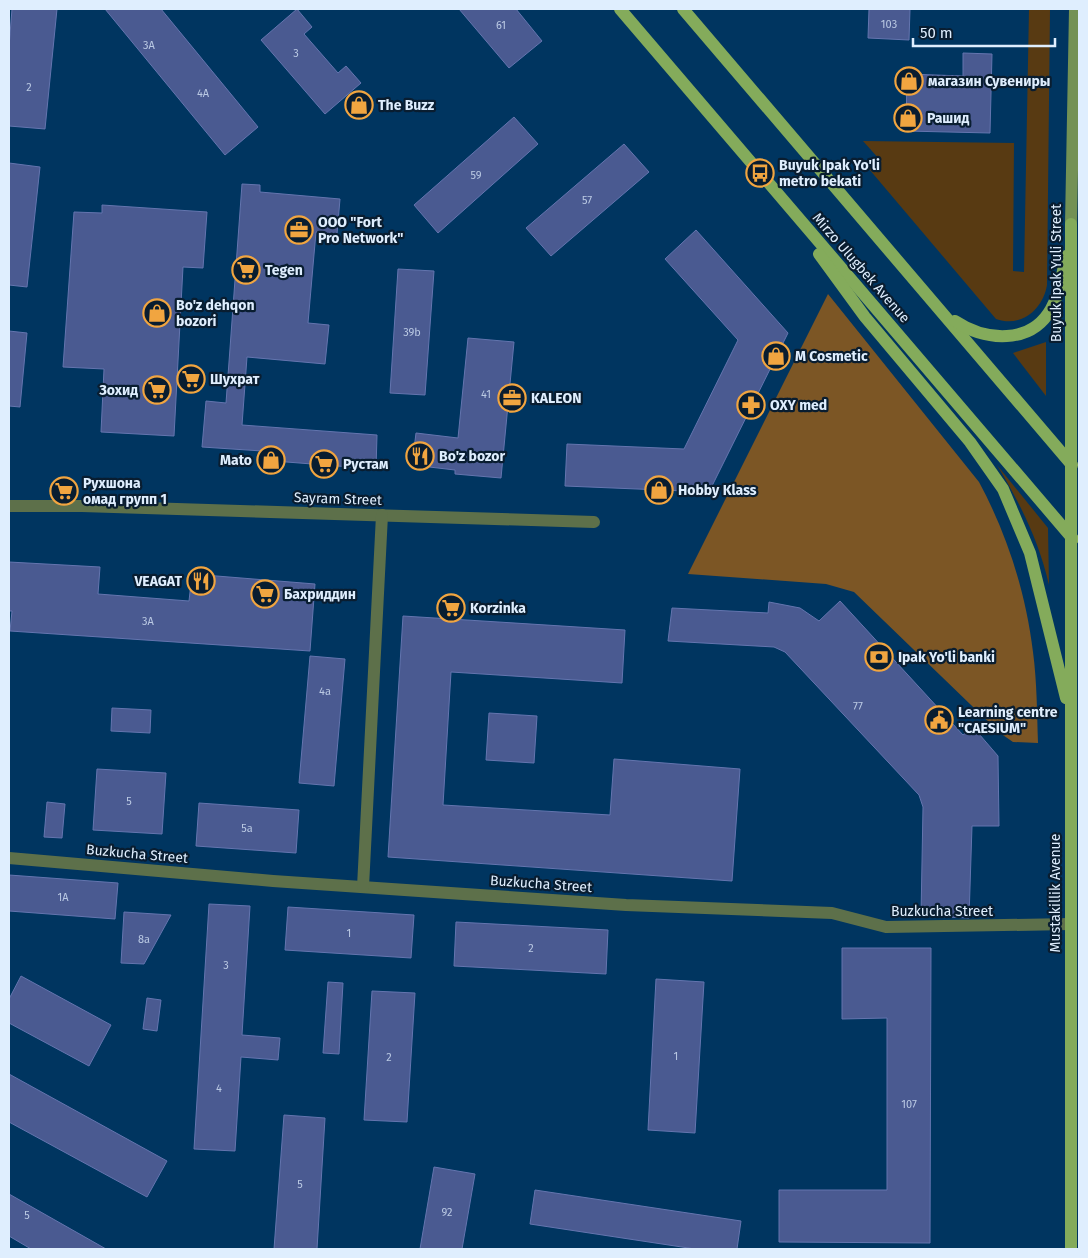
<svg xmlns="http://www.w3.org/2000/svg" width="1088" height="1258" font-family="'Fira Sans',sans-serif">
<rect width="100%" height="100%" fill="#003560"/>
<g fill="#583a12">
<path d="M1029,9H1050L1047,285C1043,309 1022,328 996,319L869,169L880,160L863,141L1014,143L1013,271L1024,272Z"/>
<path d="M1046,342V396L1013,353Z"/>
<path d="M997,465L1048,528L1049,585C1039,541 1020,503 997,465Z"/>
</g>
<path fill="#7c5625" d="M828,294L979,482C1007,534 1026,593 1033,652C1037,682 1037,713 1038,743L1013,742L1000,733L854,592L826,584L688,574Z"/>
<g fill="#4a5a91" stroke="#6475af">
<path d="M12,9H57L45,129L9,126V47Z"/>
<path d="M105,9H161L258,127L225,155Z"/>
<path d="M297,9L312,27L304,34L338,73L346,66L361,83L325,114L261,40Z"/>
<path d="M459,9H516L542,41L509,68Z"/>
<path d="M869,9H910L909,40L868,38Z"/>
<path d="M963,53L992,54L990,133L906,131L907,74L963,76Z"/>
<path d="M514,117L538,144L438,233L414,205Z"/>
<path d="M624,144L649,172L551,256L526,228Z"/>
<path d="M9,163L40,167L27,287L9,285Z"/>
<path d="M242,184L260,185V192L340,199L337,234L316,232L308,323L329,325L325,364L247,357L242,425L377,435L376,469L261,460L262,451L202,447L206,401L226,403Z"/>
<path d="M102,205L207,212L203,268L183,267L174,436L101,432L104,369L63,367L74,212L102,213Z"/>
<path d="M696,230L788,333L709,492L565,486L567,444L684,449L738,340L665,259Z"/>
<path d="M398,269L434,271L425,395L390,393Z"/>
<path d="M9,331L27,333L20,407L9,406Z"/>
<path d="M468,338L514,342L501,478L455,474V470L412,465L416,433L458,438Z"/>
<path d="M9,562L100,567L98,594L189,601L192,574L315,584L310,651L10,631L12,611H9Z"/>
<path d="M840,601L963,735L973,727L998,756L999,826H972L969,918L921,916L923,807L919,795L785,652L774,647L668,641L672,608L768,613L769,602L800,608L819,621Z"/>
<path d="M403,616L625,630L622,683L451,672L443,805L610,815L614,759L740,769L732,881L388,857Z"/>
<path d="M310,656L345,659L334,786L299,783Z"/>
<path d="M112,708L151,710L150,733L111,731Z"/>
<path d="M489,713L537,716L534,763L486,760Z"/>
<path d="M97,769L166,773L162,834L93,830Z"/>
<path d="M47,802L65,804L62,838L44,837Z"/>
<path d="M199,803L299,810L296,853L196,846Z"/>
<path d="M9,875L118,883L115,919L9,911Z"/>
<path d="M209,904L250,906L242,1035L280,1038L278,1060L241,1057L235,1151L194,1149Z"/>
<path d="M288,907L414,915L411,958L285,950Z"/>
<path d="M124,912L171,915L144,964L121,963Z"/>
<path d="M456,922L608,930L606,974L454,966Z"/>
<path d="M842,948H931L930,1243L779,1242V1190H887V1018L842,1019Z"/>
<path d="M21,976L111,1025L89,1066L9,1023V999Z"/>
<path d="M656,979L704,982L695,1133L648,1130Z"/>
<path d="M328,982L343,983L339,1054L323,1053Z"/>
<path d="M372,991L415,993L407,1122L364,1120Z"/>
<path d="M147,998L161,1000L157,1031L143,1029Z"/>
<path d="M9,1074L167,1161L147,1197L9,1122Z"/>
<path d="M284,1115L325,1118L317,1249H274Z"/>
<path d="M434,1167L475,1174L462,1249H420Z"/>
<path d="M535,1190L741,1221L737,1249H695L530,1224Z"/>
<path d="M9,1194L106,1249H31L9,1236Z"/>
</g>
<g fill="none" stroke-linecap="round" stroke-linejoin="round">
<g stroke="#5d704a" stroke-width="12">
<path d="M9,506H82L594,522"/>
<path d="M9,858L273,881L626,905L832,913L886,927L1070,924"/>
<path d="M363,887L382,515"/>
</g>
<path stroke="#739154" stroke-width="12" d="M1071,224L1075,9"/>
<g stroke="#84ab5b" stroke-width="12">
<path d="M620,9L1073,539"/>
<path d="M683,9L1072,465"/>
<path d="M819,254L865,317L970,442L1003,489L1030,553L1066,698"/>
<path d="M955,321C985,341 1031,345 1051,309C1060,293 1062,274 1066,256"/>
<path d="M1071,1249V224"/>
</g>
</g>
<defs>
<g id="shop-ring" transform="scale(1.4375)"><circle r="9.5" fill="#091d30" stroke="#f1a540" stroke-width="1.5"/><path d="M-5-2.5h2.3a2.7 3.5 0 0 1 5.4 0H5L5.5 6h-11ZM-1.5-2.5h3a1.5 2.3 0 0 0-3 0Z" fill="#f1a540"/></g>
<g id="bus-ring" transform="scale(1.4375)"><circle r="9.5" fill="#091d30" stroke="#f1a540" stroke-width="1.5"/><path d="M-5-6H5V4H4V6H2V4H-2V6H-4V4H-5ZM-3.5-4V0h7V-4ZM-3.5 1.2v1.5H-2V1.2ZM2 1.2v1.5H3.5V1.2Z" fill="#f1a540"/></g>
<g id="office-ring" transform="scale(1.4375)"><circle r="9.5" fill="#091d30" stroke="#f1a540" stroke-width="1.5"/><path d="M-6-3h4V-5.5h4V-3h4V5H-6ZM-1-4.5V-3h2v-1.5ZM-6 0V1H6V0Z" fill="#f1a540"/></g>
<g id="supermarket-ring" transform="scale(1.4375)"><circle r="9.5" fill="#091d30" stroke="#f1a540" stroke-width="1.5"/><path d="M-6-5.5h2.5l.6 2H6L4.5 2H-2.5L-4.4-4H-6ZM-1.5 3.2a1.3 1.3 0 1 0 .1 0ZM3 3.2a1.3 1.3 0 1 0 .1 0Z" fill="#f1a540"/></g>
<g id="pharmacy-ring" transform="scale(1.4375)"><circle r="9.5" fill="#091d30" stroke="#f1a540" stroke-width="1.5"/><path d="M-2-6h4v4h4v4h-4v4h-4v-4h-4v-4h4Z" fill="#f1a540"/></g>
<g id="restaurant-ring" transform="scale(1.4375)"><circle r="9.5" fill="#091d30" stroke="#f1a540" stroke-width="1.5"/><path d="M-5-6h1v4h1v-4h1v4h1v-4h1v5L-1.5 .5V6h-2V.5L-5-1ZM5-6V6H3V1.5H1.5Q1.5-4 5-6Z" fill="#f1a540"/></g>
<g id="bank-ring" transform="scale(1.4375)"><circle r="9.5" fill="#091d30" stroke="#f1a540" stroke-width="1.5"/><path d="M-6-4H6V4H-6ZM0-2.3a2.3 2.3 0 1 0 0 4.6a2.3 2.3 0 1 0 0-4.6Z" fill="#f1a540"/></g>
<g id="civic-ring" transform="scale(1.4375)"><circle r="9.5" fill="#091d30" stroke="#f1a540" stroke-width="1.5"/><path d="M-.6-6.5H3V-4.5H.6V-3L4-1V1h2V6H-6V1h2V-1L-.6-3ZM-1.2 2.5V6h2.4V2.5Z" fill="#f1a540"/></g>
</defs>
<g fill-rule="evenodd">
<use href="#shop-ring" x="909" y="81"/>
<use href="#shop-ring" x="359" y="105"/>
<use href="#shop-ring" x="908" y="118"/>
<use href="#bus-ring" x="760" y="173"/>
<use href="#office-ring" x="299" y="230"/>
<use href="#supermarket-ring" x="246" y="270"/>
<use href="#shop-ring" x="157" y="313"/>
<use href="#shop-ring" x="776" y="356"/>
<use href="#supermarket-ring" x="191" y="379"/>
<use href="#supermarket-ring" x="157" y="390"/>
<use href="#office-ring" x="512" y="398"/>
<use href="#pharmacy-ring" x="751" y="405"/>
<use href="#restaurant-ring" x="420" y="456"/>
<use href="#shop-ring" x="271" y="460"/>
<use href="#supermarket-ring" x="324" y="464"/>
<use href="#shop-ring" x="659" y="490"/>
<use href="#supermarket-ring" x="64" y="491"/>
<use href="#restaurant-ring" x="201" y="581"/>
<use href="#supermarket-ring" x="265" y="594"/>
<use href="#supermarket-ring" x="451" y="608"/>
<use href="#bank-ring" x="879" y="657"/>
<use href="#civic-ring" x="939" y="720"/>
</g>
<g text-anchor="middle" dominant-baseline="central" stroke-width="4.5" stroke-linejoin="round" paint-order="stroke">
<g font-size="11" fill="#bac9e3">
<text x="889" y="24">103</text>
<text x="501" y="25">61</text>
<text x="149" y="45">3А</text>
<text x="296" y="53">3</text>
<text x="29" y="87">2</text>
<text x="203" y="93">4А</text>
<text x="476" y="175">59</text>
<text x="587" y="200">57</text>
<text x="412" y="332">39b</text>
<text x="486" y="394">41</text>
<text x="148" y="621">3A</text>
<text x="325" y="691">4а</text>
<text x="858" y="706">77</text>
<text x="129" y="801">5</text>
<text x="247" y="828">5а</text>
<text x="63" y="897">1А</text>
<text x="349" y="933">1</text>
<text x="144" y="939">8а</text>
<text x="531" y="948">2</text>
<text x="226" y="965">3</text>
<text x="676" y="1056">1</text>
<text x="389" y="1057">2</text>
<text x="219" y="1088">4</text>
<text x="909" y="1104">107</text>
<text x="300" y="1184">5</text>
<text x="447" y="1212">92</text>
<text x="27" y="1215">5</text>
</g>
<g font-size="14" font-weight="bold" fill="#dfeefe" stroke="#091d30" text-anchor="start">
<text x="928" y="81">магазин Сувениры</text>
<text x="378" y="105">The Buzz</text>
<text x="927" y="118">Рашид</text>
<text x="779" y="165">Buyuk Ipak Yo'li<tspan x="779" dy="16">metro bekati</tspan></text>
<text x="318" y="222">ООО "Fort<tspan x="318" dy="16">Pro Network"</tspan></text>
<text x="265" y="270">Tegen</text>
<text x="176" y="305">Bo'z dehqon<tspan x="176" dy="16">bozori</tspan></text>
<text x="795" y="356">M Cosmetic</text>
<text x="210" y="379">Шухрат</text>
<text x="138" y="390" text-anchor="end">Зохид</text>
<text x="531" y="398">KALEON</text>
<text x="770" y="405">OXY med</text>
<text x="439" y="456">Bo'z bozor</text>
<text x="252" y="460" text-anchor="end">Mato</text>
<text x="343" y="464">Рустам</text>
<text x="83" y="483">Рухшона<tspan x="83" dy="16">омад групп 1</tspan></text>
<text x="678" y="490">Hobby Klass</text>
<text x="182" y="581" text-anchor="end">VEAGAT</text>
<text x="284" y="594">Бахриддин</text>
<text x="470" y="608">Korzinka</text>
<text x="898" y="657">Ipak Yo'li banki</text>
<text x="958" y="712">Learning centre<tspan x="958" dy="16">"CAESIUM"</tspan></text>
</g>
<g font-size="14" fill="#dfeefe" stroke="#091d30">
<text transform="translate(861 268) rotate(49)">Mirzo Ulugbek Avenue</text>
<text transform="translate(1056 273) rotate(-90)">Buyuk Ipak Yuli Street</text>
<text transform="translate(338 499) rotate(2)">Sayram Street</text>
<text transform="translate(137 854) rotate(5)">Buzkucha Street</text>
<text transform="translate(541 884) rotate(4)">Buzkucha Street</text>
<text transform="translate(1055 893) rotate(-90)">Mustakillik Avenue</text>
<text x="942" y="911">Buzkucha Street</text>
</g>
</g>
<rect width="1088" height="1258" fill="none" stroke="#dfeefe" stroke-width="20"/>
<path d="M913 38v8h142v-8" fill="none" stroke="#dfeefe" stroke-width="2.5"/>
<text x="920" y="38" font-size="15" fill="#dfeefe" stroke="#091d30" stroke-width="4" paint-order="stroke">50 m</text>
</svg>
